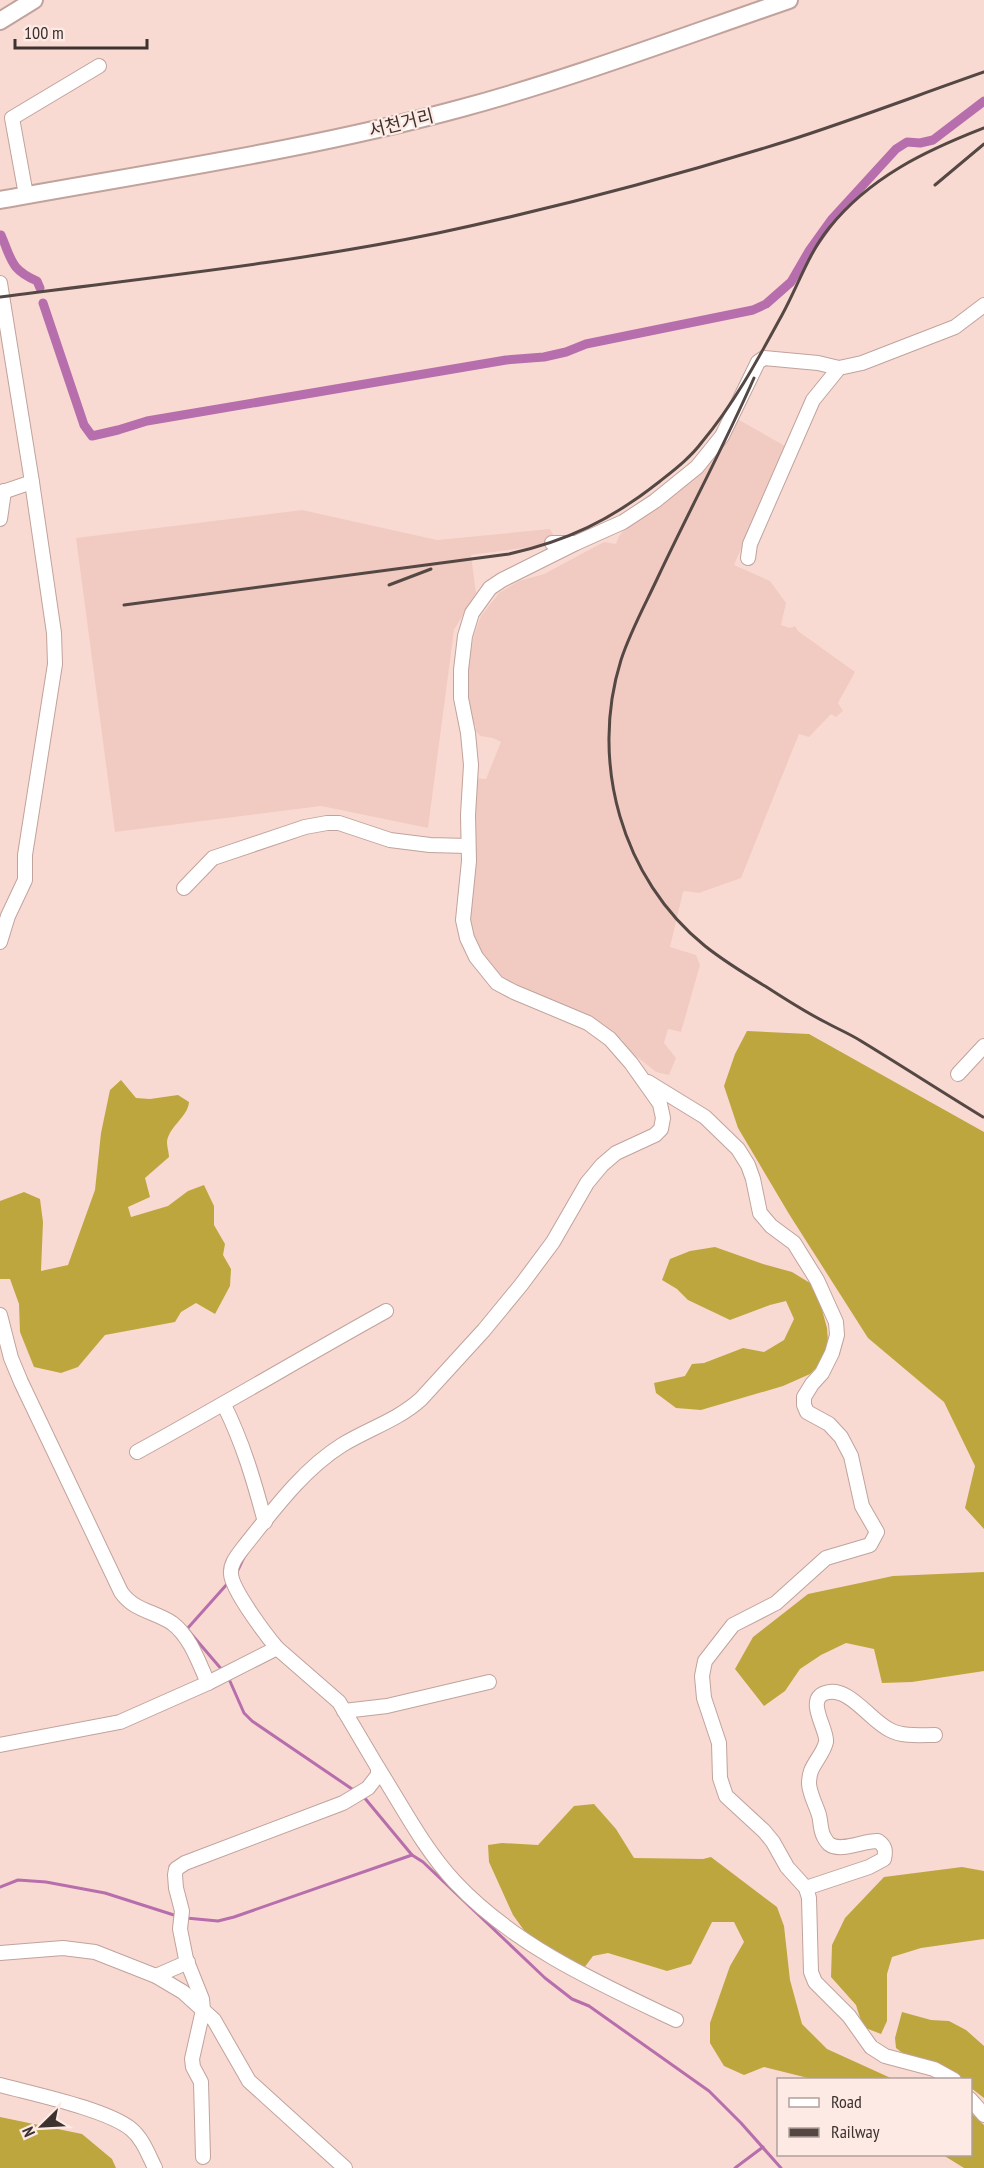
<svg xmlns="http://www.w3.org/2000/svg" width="984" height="2168" font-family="'PT Sans Narrow','Noto Sans KR',sans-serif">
<rect width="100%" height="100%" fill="#f9dad2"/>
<g fill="#f1cbc1">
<path d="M734,417L785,446L734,565L770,581L786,603L781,625L790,628L795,626L798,631L855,672L838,703L843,711L836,717L831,714L809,737L799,734L741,878L699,893L685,891L683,892L670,947L696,955L700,965L681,1032L668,1029L664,1043L676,1058L669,1075L656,1072L626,1048L622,1039H614L521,991L491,971L469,930L474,778L486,779L501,742L493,738L480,736L475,730L476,726L469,723L467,666L474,635L481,616L499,593L519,581L544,574L604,542L616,544L619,536L627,526L693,476Z"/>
<path d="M302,510L437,540L550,529L554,536L538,546L471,555L476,593L454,630L428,828L321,806L115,832L76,538Z"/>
</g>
<g fill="#bea63f">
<path d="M747,1031L809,1034L984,1132V1529L965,1508L975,1466L944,1402L868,1338L789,1214L738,1128L724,1086L735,1054Z"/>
<path d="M121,1080L136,1098L150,1099L178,1095L189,1102C188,1117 169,1126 167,1142C167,1147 169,1153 169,1157L145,1178L150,1197L128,1207L131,1217L168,1206L188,1191L204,1185L214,1206V1225L225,1244L223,1255L231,1269L230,1286L215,1314L196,1303L181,1312L175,1322L105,1335L78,1367L61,1373L34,1367L20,1332L19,1304L10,1279H0V1201L24,1192L40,1199L43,1222L41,1271L68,1265L95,1190L101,1133L110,1090Z"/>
<path d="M715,1247L763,1264L792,1272L810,1283L821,1306L827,1328L828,1342L824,1360L810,1374L783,1386L701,1410L676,1408L656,1393L654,1383L685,1376L692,1364L704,1363L743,1348L764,1352L784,1340L794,1319L786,1301L770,1305L730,1320L688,1300L677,1289L662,1280L670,1259L690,1251Z"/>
<path d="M984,1572V1671L912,1682L882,1683L874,1649L846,1643L821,1655L800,1669L785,1691L764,1706L735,1669L753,1637L808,1594L893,1576Z"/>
<path d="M594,1804L616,1829L634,1858L703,1859L711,1857L777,1907L784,1926L790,1980L802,2024L827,2049L893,2079H812L764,2067L744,2075L724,2066L710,2043V2023L730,1966L744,1942L734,1922H712L691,1964L667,1971L608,1953L593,1956L584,1968L562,1959L526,1933L513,1915L489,1862L488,1845L502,1843L538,1845L574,1806Z"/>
<path d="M962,1867L984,1871V1939L921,1948L892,1957L887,1974V2021L881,2034L863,2027L856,2005L831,1977L832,1945L845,1918L884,1877Z"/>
<path d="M902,2012L931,2020L949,2021L966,2030L984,2046V2098L971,2088L970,2080C945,2079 916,2064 896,2048L895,2038Z"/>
<path d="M971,2113L984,2125V2168H964L943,2155L970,2154Z"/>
<path d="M0,2117L82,2134L112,2159L116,2168H0Z"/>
</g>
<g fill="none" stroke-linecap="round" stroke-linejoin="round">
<g stroke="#b76ead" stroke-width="3">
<path d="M236,1574L245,1555"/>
<path d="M223,1671L187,1629L228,1583"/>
<path d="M229,1679L244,1713L252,1721L355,1791"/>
<path d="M363,1796L412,1855"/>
<path d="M0,1887L18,1880L46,1882L105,1893L177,1916"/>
<path d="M186,1918L218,1921L234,1917L412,1855L423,1862L545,1978L572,1999L589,2006L709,2091L741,2123L781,2168"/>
<path d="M735,2168L763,2147"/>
</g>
<g stroke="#b76ead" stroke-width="9">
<path d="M1,235C12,260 10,269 37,281L40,288"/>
<path d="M43,303L84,425L92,436L118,430L147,421L506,360L544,357L566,352L586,344L753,310L766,304L791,282L809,251L832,219L896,149L907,142L920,143L933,140L984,101"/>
</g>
<g stroke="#c0a39c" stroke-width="16">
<g id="minor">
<path d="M26,195L12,118L99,66"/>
<path d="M0,283L32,482L54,633L55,664L25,855V880L8,916L0,942"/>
<path d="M0,493L32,482"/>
<path d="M0,519L4,491"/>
<path d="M552,543H576L623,522L655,501L697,467L722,436L758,362L764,358L818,363L839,368L862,363L955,327L984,305"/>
<path d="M748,558L750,544L813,400L839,368"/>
<path d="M184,888L213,858L305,827L327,823H339L390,840L430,845L468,846"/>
<path d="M958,1074L984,1046"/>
<path d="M648,1082L705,1117L738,1149L748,1165L753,1179L760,1213L771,1226L794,1243L817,1280L836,1322L837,1335L832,1353L822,1373L812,1384L804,1397V1405L807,1412L829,1424L841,1437L851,1456L862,1506L877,1532L870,1545L826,1558L776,1603L733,1625L705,1661L702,1676L704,1698L719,1743L720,1778L726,1796L764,1831L773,1842L787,1867L806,1888L809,1898L811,1972L815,1982L849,2016L871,2047L885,2056L934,2069L954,2080"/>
<path d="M0,1315L11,1358L21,1382L121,1592C134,1611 154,1611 172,1623C190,1636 199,1663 208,1683"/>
<path d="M224,1405C243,1443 254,1481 265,1522"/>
<path d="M137,1452C221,1406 303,1357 386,1311"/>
<path d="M344,1711L387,1706L489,1682"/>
<path d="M0,1745L120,1722L208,1683L277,1648C266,1635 232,1590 231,1574C230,1564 237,1556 243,1548C272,1512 302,1470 342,1445C368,1429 398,1420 421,1399L484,1330L521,1285L553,1242L587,1183L602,1165L616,1153L655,1135L661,1129L663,1118L660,1104L631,1063L610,1039L588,1023L514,992L497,983L476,957L467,938L463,920L469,861L468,815L471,765L468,733L461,698V670L465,636L472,613L490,588L502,580L576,543"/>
<path d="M378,1768C402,1806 424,1849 455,1882C515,1946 598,1983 676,2020"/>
<path d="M806,1888L869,1867L884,1859C886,1850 885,1846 878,1841C864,1840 841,1853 829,1844C828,1843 825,1839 824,1837C820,1830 821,1822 819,1815C816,1805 810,1795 809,1784C809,1780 810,1774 811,1771C815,1761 824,1752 826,1742C828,1730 805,1700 825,1693C849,1685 870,1721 890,1730C903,1737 921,1735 935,1735"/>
<path d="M0,1953L63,1948L95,1952L156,1976L183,1992L214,2020L249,2081L345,2168"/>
<path d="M156,1976L188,1962"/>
<path d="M0,2085C33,2094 106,2109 131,2129C143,2139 148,2154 155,2168"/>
<path d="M970,2099L984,2115"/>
<path d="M203,2157L201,2082L193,2067L192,2059L203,2010L202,1999L186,1959L180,1929L182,1911L176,1888L175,1875L176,1869L185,1863L343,1803L368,1788L378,1775V1768L339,1702L277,1648"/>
</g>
</g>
<g stroke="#c0a39c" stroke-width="20">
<g id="major">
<path d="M0,21L34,0"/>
<path d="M0,200C154,172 311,149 462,108C573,78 681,37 789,0"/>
</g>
</g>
<use href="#minor" stroke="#fff" stroke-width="14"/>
<use href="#major" stroke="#fff" stroke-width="16"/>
<g stroke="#554743" stroke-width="3">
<path d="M935,185L984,144"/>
<path d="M0,297C146,278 293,263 438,233C555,208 672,177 787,141C853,120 918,95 984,72"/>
<path d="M754,378C724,446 689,511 658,577C645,605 630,632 621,660C589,762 622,879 705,946C724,961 745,974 765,986C785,999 805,1012 827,1023C838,1029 850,1034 861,1041C902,1066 942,1092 983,1117"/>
<path d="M389,585L431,569"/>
<path d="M124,605L509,554C567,541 611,520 659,482C674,470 690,458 702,442C734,404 758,359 782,315C798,286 808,254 829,228C870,177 925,151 984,128"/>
</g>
</g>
<g text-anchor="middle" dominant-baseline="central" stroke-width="4.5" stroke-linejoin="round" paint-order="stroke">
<g font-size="18" fill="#3d322f" stroke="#fdeae5">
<text transform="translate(401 123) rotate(-14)">서천거리</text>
</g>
</g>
<rect x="777" y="2078" width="195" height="78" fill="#fdeae5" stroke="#b0a09c" stroke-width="1.5"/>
<rect x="789" y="2098" width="30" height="9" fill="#ffffff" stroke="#b0a09c" stroke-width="1.5"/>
<text x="831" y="2108" font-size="18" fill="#3d322f">Road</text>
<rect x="789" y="2128" width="30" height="9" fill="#554743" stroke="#b0a09c" stroke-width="1.5"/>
<text x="831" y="2138" font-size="18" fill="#3d322f">Railway</text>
<g transform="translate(42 2126) rotate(246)" stroke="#fdeae5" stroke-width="4.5" paint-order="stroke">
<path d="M0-4.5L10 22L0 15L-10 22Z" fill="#3d322f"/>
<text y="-9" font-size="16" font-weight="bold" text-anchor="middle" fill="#3d322f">N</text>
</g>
<path d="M15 39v9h132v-9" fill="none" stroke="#3d322f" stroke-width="3"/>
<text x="24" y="39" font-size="18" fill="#3d322f" stroke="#fdeae5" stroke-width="4.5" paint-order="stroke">100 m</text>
</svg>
